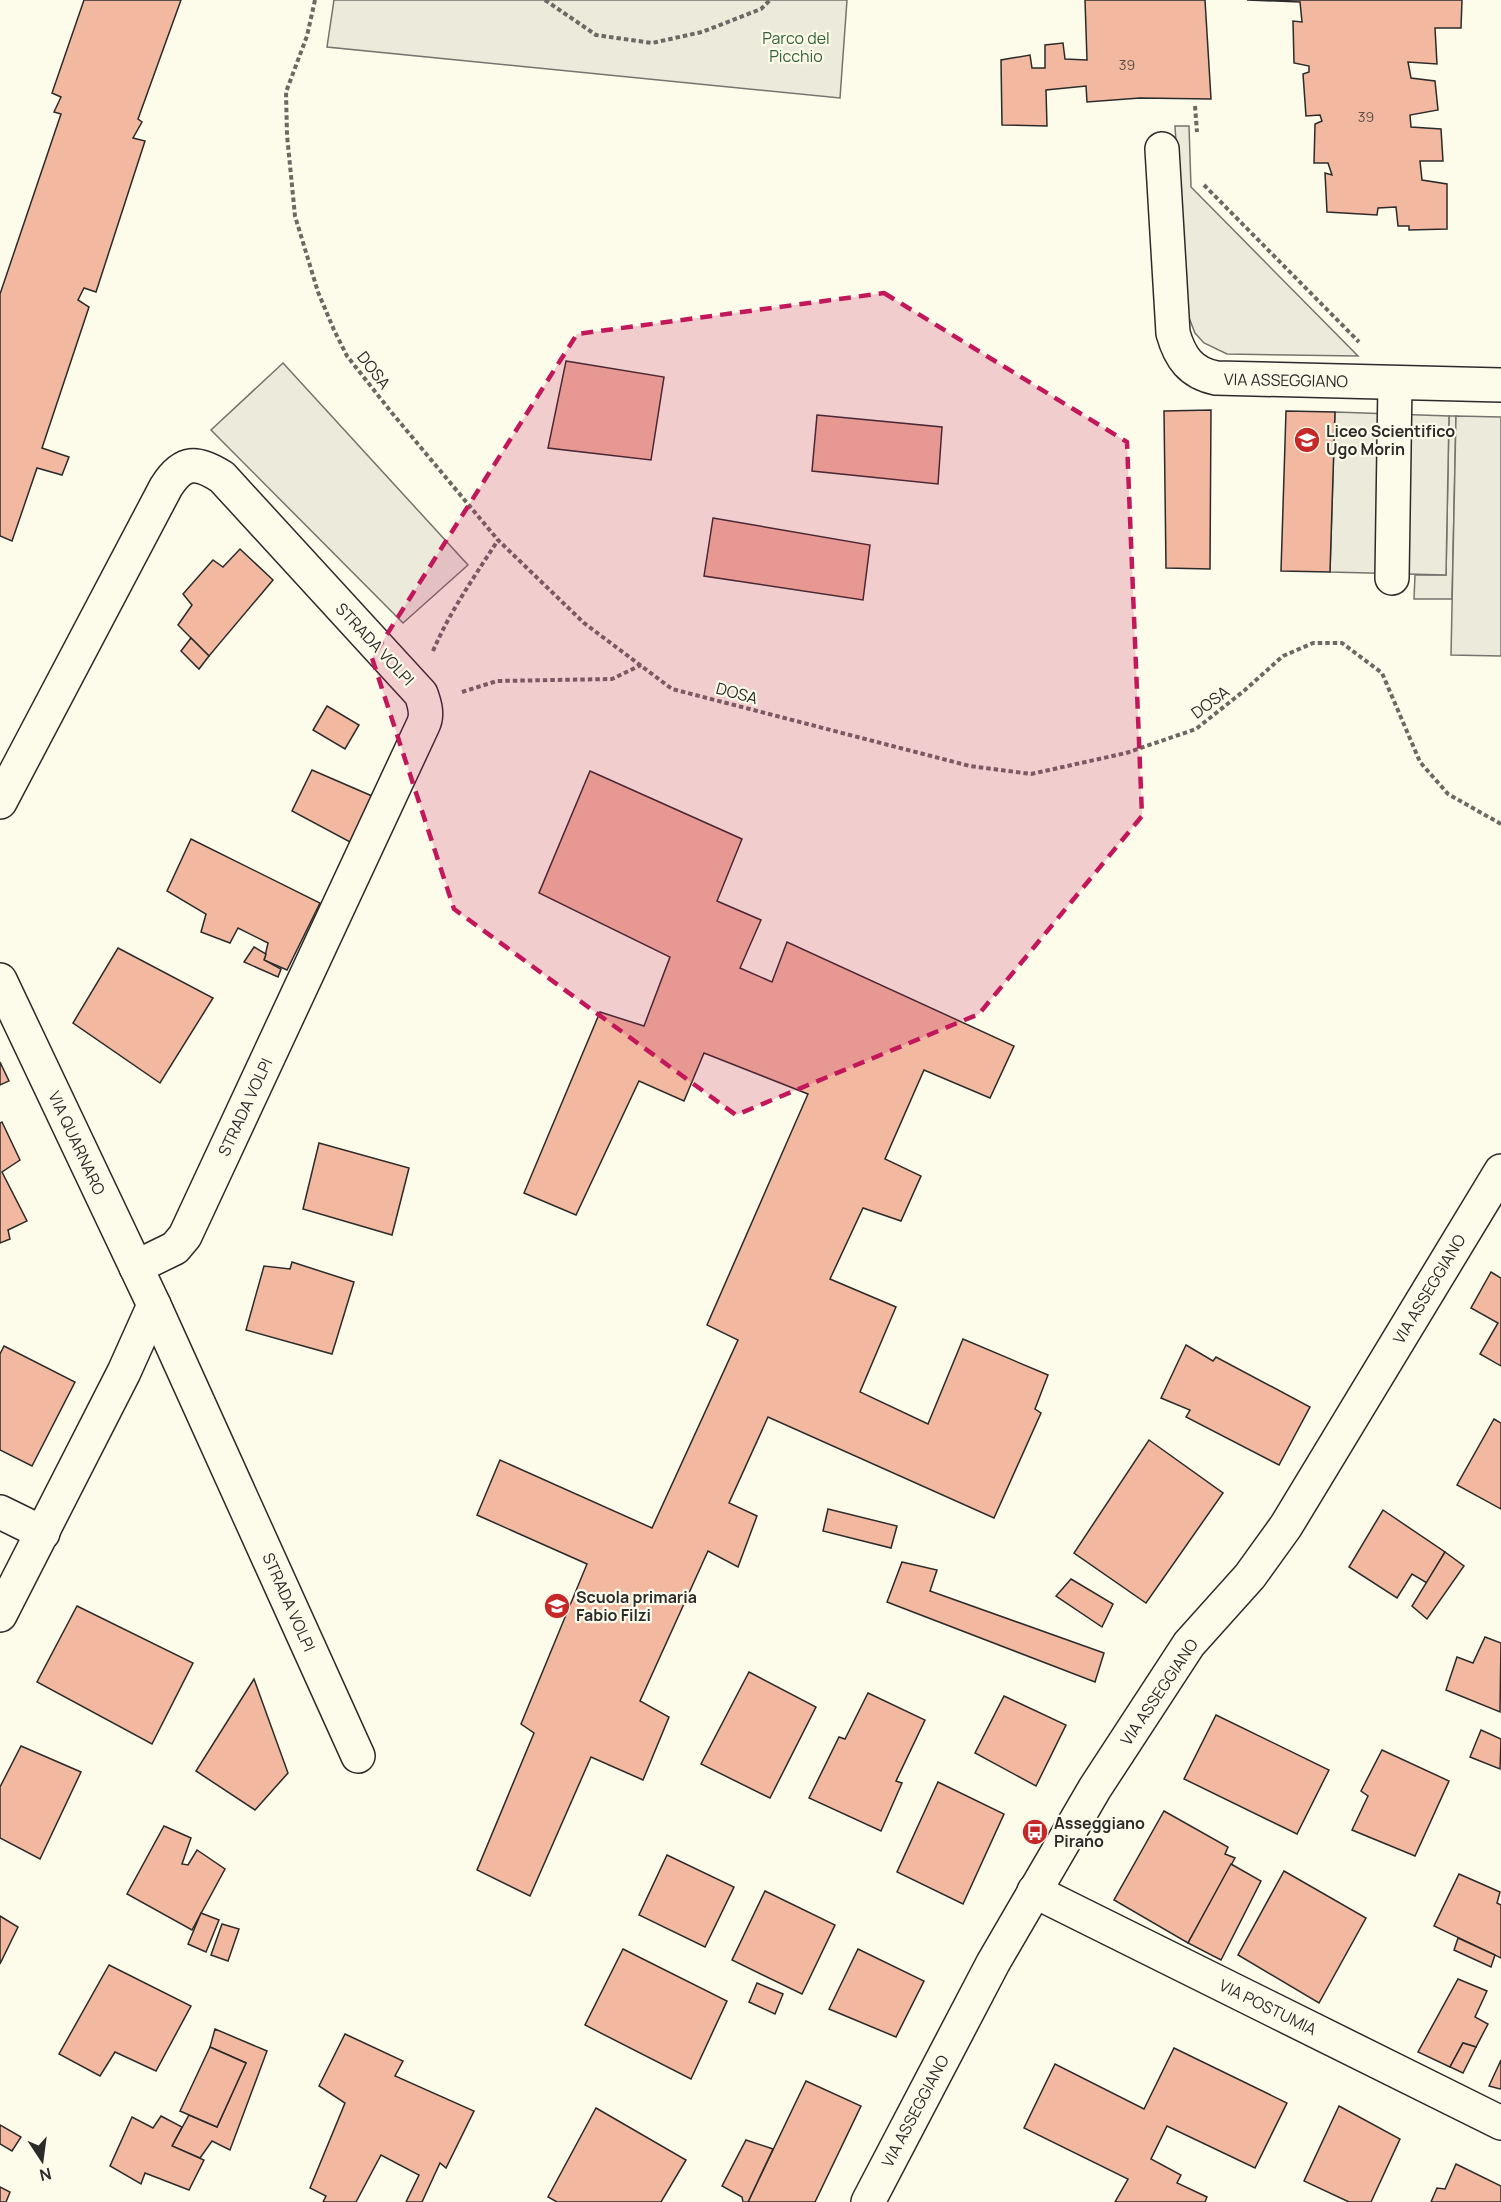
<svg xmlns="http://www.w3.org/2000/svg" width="1501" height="2202" font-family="Manrope,sans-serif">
<rect width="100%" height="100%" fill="#fdfbea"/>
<g fill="#ecebdb" stroke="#74746e" stroke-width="1.5">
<path d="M334,0H847L840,98L327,47Z"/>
<path d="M1175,126H1189L1191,187L1358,356L1227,354L1204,343L1195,333L1186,310Z"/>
<path d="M1449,416H1456L1452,599H1414L1415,575H1446Z"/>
</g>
<g fill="#eceadb" stroke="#74746e" stroke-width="1.5">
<path d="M283,363L468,565L403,623L211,430Z"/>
<path d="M1335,412L1449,416L1446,575L1330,572Z"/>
<path d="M1456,416L1501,417V656L1451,655Z"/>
</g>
<g fill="#f2b8a0" stroke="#2b2b2b" stroke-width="1.5">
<path d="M84,0H181L138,119L142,122L133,138L145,141L96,292L84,288L78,300L89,307L42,448L69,457L62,475L37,468L12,541L0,536V294L61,114L54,112L61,97L52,93Z"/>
<path d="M1085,0H1205L1211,99L1140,98L1087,102L1086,86L1046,90L1047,126L1002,125L1001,60L1030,55L1032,68H1045V45L1063,43L1065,59L1087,60Z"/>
<path d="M1247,0H1462L1461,28H1435L1437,64L1408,62L1411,78L1435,81L1438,110L1410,115L1411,127L1441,129L1443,161H1420L1422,180L1447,184V229L1409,230V226H1398L1396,207L1378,208L1377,215L1327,212L1325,173L1332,175L1328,163H1314L1315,124L1322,121L1320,115L1306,116L1303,74L1309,72V66L1294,63L1293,21L1302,22L1300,2Z"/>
<path d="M566,361L664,377L651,460L548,448Z"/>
<path d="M1211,410L1210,569L1166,568L1164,411Z"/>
<path d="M1286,411L1335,412L1330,572L1281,571Z"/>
<path d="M817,415L942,427L938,484L812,471Z"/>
<path d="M713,518L870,545L863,600L704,576Z"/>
<path d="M240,549L273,580L209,656L178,625L192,605L183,594L213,560L223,567Z"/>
<path d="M191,638L209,656L199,669L181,651Z"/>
<path d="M327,706L359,725L345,749L313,730Z"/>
<path d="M312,770L372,796L350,842L292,811Z"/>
<path d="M590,771L742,839L717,901L761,920L740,968L772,982L787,942L1014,1046L990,1098L924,1070L885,1159L921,1176L901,1221L863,1208L830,1279L896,1307L860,1392L928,1424L963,1339L1048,1375L1035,1409L1041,1413L994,1518L768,1417L729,1503L757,1516L738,1567L708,1551L640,1701L669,1717L643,1780L591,1757L530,1896L477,1870L534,1733L521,1724L587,1564L477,1515L500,1460L652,1528L738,1340L707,1325L808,1094L704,1053L684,1101L639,1081L576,1215L524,1193L600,1012L644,1026L670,957L539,893Z"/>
<path d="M191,839L320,903L287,970L264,960L268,943L238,928L230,943L201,932L206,914L167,891Z"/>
<path d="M254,947L266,954L264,960L281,969L278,977L244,962Z"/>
<path d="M118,948L213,998L160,1083L73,1023Z"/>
<path d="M0,1062L9,1081L0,1085Z"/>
<path d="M2,1122L20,1160L2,1172L27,1221L8,1230L10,1239L0,1243V1123Z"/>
<path d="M319,1143L409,1168L392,1235L303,1209Z"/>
<path d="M292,1262L354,1282L332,1354L246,1330L264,1266L290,1269Z"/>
<path d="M1491,1272L1501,1278V1366L1480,1354L1498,1323L1471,1308Z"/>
<path d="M1186,1345L1213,1361L1216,1357L1310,1407L1279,1465L1186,1417L1190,1410L1161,1398Z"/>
<path d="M4,1346L75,1382L32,1466L0,1450V1354Z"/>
<path d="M1494,1419L1501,1423V1509L1457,1485Z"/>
<path d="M1149,1440L1223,1493L1146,1603L1074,1553Z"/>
<path d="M828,1509L897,1526L891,1548L823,1531Z"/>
<path d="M1383,1510L1445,1552L1427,1583L1412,1574L1397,1598L1349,1567Z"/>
<path d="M1445,1552L1464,1566L1427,1619L1412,1606Z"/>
<path d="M902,1562L937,1570L930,1591L1104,1653L1095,1682L887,1602Z"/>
<path d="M1071,1579L1113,1604L1102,1627L1056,1596Z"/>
<path d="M77,1606L193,1663L152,1744L37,1682Z"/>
<path d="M1485,1637L1501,1643L1500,1712L1446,1690L1457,1657L1473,1663Z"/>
<path d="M749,1672L816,1707L770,1798L701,1764Z"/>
<path d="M254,1679L288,1773L255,1810L196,1771Z"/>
<path d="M868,1693L925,1720L896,1781L902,1783L881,1831L809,1798L839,1737L845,1739Z"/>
<path d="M1004,1696L1066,1725L1036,1786L975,1753Z"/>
<path d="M1216,1715L1329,1770L1297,1834L1184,1779Z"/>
<path d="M1481,1730L1501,1739L1500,1769L1470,1757Z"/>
<path d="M21,1746L81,1772L40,1859L0,1838V1787Z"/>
<path d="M1382,1750L1449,1781L1415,1856L1352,1830L1368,1796L1361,1791Z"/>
<path d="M938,1782L1004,1814L963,1904L897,1872Z"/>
<path d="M1164,1811L1228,1847L1225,1854L1235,1858L1188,1943L1114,1900Z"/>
<path d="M164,1826L191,1838L182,1864L188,1865L197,1850L225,1869L192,1930L127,1894Z"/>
<path d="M667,1855L734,1887L705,1947L639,1915Z"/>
<path d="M1231,1864L1261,1881L1221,1960L1188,1943Z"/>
<path d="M1284,1871L1366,1918L1319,2003L1238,1955Z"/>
<path d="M1459,1874L1500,1892L1497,1903L1501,1905V1958L1434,1926Z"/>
<path d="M765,1891L835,1925L802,1994L732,1960Z"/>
<path d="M201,1913L219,1920L206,1952L188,1944Z"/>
<path d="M0,1916L18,1927L0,1964Z"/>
<path d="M222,1924L239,1929L228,1961L211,1955Z"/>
<path d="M1458,1938L1495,1955L1491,1967L1454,1950Z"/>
<path d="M623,1949L727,2001L691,2079L585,2025Z"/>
<path d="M858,1949L924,1981L896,2037L829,2009Z"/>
<path d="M109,1965L191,2006L156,2071L115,2052L100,2076L59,2054Z"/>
<path d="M1458,1979L1487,1991L1475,2017L1488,2024L1476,2047L1463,2043L1450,2067L1418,2052Z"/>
<path d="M757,1983L783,1994L775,2014L749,2002Z"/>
<path d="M215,2029L267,2051L230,2150L212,2141L200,2158L172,2146L189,2115L217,2127L246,2063L210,2047Z"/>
<path d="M345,2034L403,2061L395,2076L474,2111L446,2168L440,2163L422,2202H406L419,2175L381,2155L356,2202H323L326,2196L310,2188L345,2103L319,2086Z"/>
<path d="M1463,2043L1476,2047L1463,2073L1450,2067Z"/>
<path d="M210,2047L246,2063L217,2127L180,2111Z"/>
<path d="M1174,2048L1287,2103L1255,2168L1167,2126L1151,2159L1181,2175L1177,2183L1207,2197L1205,2202H1115L1128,2179L1024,2128L1055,2064L1144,2109Z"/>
<path d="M1501,2060V2088L1500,2089L1489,2086Z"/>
<path d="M806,2081L861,2106L815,2202H748Z"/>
<path d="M1339,2106L1400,2139L1371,2202H1349L1304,2181Z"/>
<path d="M596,2108L686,2160L661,2202H557L548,2197Z"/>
<path d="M161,2116L182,2127L172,2146L204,2160L189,2190L145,2173L141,2184L110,2166L132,2117L153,2128Z"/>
<path d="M0,2125L21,2137L12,2151L0,2144Z"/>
<path d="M746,2140L773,2149L748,2202H743L742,2197L722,2186Z"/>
<path d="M1456,2164L1501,2186V2202H1431L1437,2188L1445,2189Z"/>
<path d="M0,2187L10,2192L6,2202H0Z"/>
</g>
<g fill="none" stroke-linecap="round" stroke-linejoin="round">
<g stroke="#2b2b2b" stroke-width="36">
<g id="minor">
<path d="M1162,149L1173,333C1180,358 1191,373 1216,378L1501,385"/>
<path d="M1392,578L1395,383"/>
<path d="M0,802L166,487C183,460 197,461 222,477L421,694C425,705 428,715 423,725L185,1236L175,1248L136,1267"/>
<path d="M0,980L154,1305L358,1756"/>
<path d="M0,1512L43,1533"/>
<path d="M0,1615L124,1372L154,1305"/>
<path d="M1034,1891L1501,2123"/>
<path d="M868,2202L993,1963L1095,1788L1189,1644L1250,1576L1286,1526L1501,1171"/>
</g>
</g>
<g stroke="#6a6964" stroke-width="4" stroke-dasharray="4.5 3" stroke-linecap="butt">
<path d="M315,0L307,36L286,92L287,135L295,216L318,292L334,330L347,356L392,413L498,540L584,623L672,689L970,766L1031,774L1126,753L1196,729L1245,690L1283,656L1313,643H1342L1382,673L1420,762L1448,794L1501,824"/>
<path d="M545,0L596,35L652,43L702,32L761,9L770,0"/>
<path d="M1195,106L1197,132"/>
<path d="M1204,185L1359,342"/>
<path d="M433,651C450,611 475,576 498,540"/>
<path d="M462,692L497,681L612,679L641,665"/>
</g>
<use href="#minor" stroke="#fdfbea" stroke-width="33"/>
</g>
<path fill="#c2185b" fill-opacity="0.2" stroke="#c2185b" stroke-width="4.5" stroke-dasharray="12 8" stroke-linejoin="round" d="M884,293L1127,442L1142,816L979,1014L736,1115L454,909L372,658L577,334Z"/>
<defs>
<g id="school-disc" transform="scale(1.35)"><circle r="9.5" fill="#c62828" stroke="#fdfbea"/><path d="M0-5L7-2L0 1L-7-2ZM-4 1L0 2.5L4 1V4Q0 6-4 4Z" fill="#fff"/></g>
<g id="bus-disc" transform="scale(1.35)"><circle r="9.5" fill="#c62828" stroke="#fdfbea"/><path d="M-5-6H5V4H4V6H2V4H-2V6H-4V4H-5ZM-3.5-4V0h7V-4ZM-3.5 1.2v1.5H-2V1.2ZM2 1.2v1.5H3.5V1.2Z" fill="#fff"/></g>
</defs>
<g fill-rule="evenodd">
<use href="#school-disc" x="1307" y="440"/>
<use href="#school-disc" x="557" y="1606"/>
<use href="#bus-disc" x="1035" y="1832"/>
</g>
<g text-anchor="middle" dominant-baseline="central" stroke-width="4.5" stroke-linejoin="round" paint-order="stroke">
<g font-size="14" fill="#5d4e48">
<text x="1127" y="64">39</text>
<text x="1366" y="116">39</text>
</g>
<g font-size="16" fill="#34623c" stroke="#fdfbea">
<text x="796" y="38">Parco del<tspan x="796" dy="18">Picchio</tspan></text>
</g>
<g font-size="16" fill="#2b2b2b" stroke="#fdfbea">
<text transform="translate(374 370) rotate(52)">DOSA</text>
<text transform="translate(1286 380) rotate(1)">VIA ASSEGGIANO</text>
<text transform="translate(375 644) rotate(47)">STRADA VOLPI</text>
<text transform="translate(737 693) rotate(15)">DOSA</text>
<text transform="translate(1210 702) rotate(-37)">DOSA</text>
<text transform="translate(245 1107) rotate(-65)">STRADA VOLPI</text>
<text transform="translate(77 1143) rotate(65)">VIA QUARNARO</text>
<text transform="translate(1429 1289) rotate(-59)">VIA ASSEGGIANO</text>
<text transform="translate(289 1602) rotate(66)">STRADA VOLPI</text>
<text transform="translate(1159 1692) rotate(-56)">VIA ASSEGGIANO</text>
<text transform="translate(1268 2007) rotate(26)">VIA POSTUMIA</text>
<text transform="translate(915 2111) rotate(-62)">VIA ASSEGGIANO</text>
</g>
<g font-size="16" font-weight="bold" fill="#2b2b2b" stroke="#fdfbea" text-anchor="start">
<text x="1326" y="431">Liceo Scientifico<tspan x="1326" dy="18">Ugo Morin</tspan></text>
<text x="576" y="1597">Scuola primaria<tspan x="576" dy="18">Fabio Filzi</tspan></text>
<text x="1054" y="1823">Asseggiano<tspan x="1054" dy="18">Pirano</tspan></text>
</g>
</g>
<g transform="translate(42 2160) rotate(167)" stroke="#fdfbea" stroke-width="4.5" paint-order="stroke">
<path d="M0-4.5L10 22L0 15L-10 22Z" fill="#2b2b2b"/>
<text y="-9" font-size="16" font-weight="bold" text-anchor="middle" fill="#2b2b2b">N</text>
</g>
</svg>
